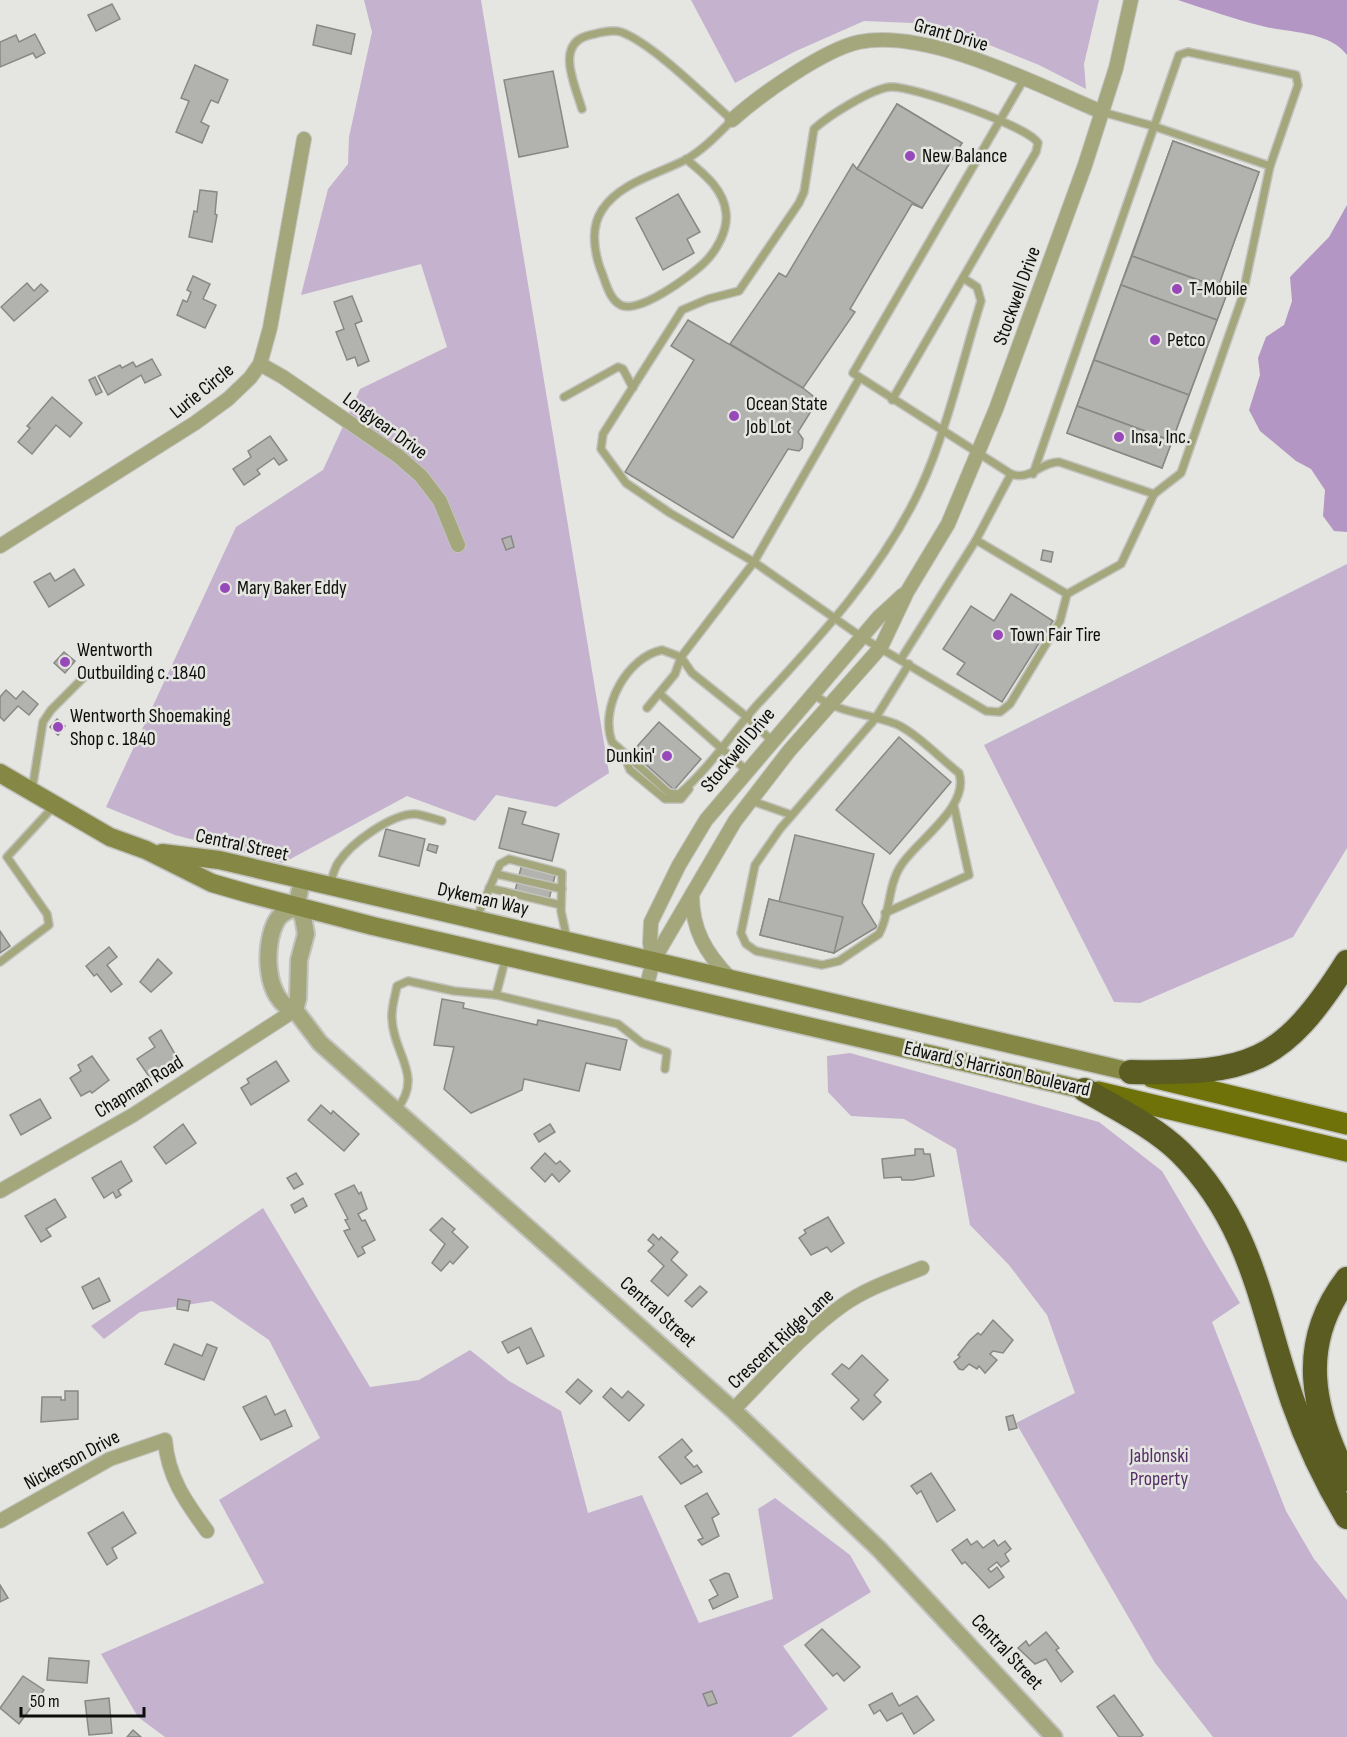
<svg xmlns="http://www.w3.org/2000/svg" width="1347" height="1737" font-family="'Sofia Sans Condensed',sans-serif">
<rect width="100%" height="100%" fill="#e5e6e1"/>
<g fill="#c4b2cf">
<path d="M364,0H481L609,773L556,807L496,795L475,821L407,796L283,863L175,835L106,807L236,527L323,470L360,389L447,347L421,264L301,295L328,189L348,164L349,137L372,32Z"/>
<path d="M691,0H1099L1084,64L1086,89L1039,65L937,24L864,21L796,51L735,83Z"/>
<path d="M1347,564V848L1293,937L1140,1003L1114,1002L984,745Z"/>
<path d="M850,1053L1099,1122L1162,1171L1240,1303L1212,1322L1286,1511L1314,1559L1347,1600V1737H1213L1155,1663L1016,1423L1075,1393L1047,1315L1009,1265L970,1225L956,1149L904,1119L851,1116L828,1092L827,1056Z"/>
<path d="M263,1208L370,1387L419,1380L470,1350L509,1381L561,1411L588,1513L642,1495L699,1623L773,1599L758,1509L775,1498L850,1555L871,1592L783,1646L828,1709L791,1737H165L138,1717L101,1654L264,1583L219,1500L320,1438L269,1340L212,1301L140,1312L104,1339L91,1326Z"/>
</g>
<g fill="#b496c4">
<path d="M1178,0H1347V55C1329,31 1289,33 1262,26C1233,19 1206,9 1178,0Z"/>
<path d="M1347,205V532L1334,531L1323,516L1325,490L1311,469L1296,461L1260,431L1249,410L1260,375L1258,358L1266,337L1284,325L1292,301L1290,277L1329,237Z"/>
</g>
<g fill="#b2b3ae" stroke="#888984" stroke-width="1.5">
<path d="M112,4L120,19L96,31L88,15Z"/>
<path d="M317,25L355,34L351,54L313,45Z"/>
<path d="M35,34L45,53L36,58L33,53L0,67V42L16,35L19,42Z"/>
<path d="M195,65L228,80L218,103L211,100L201,122L209,126L202,143L176,132L189,101L181,98Z"/>
<path d="M553,71L568,147L519,157L504,80Z"/>
<path d="M897,104L962,143L922,208L912,204L850,309L855,312L803,388L730,344L779,273L786,277L853,164L857,169Z"/>
<path d="M897,104L962,143L922,208L857,169Z"/>
<path d="M1173,141L1259,172L1218,287L1228,291L1162,468L1067,433Z"/>
<path d="M1173,141L1259,172L1218,287L1132,256Z"/>
<path d="M200,190L217,192L215,214L217,215L212,242L189,237L194,211L197,212Z"/>
<path d="M678,194L700,232L687,239L694,253L663,270L636,218Z"/>
<path d="M1132,256L1228,291L1217,320L1121,285Z"/>
<path d="M193,276L210,284L203,299L216,305L205,328L177,315L183,300L187,302L191,292L187,290Z"/>
<path d="M27,283L34,291L41,284L48,291L14,321L1,307Z"/>
<path d="M1121,285L1217,320L1189,395L1094,360Z"/>
<path d="M352,296L362,321L355,324L369,361L358,366L355,357L347,360L336,332L344,329L334,302Z"/>
<path d="M688,320L803,388L818,400L798,432L803,439L802,448L799,451L788,449L733,538L625,472L694,360L671,346Z"/>
<path d="M152,359L161,375L145,383L141,375L108,395L98,376L120,365L122,368L133,362L136,367Z"/>
<path d="M1094,360L1189,395L1172,441L1077,406Z"/>
<path d="M95,377L102,392L96,395L89,380Z"/>
<path d="M52,397L82,423L70,437L56,425L32,454L18,442L30,428L27,426Z"/>
<path d="M1077,406L1172,441L1162,468L1067,433Z"/>
<path d="M270,436L287,460L279,465L274,458L257,470L260,474L244,485L233,469L251,457L248,451Z"/>
<path d="M511,536L514,547L506,550L502,539Z"/>
<path d="M1043,550L1053,552L1051,562L1041,560Z"/>
<path d="M74,569L84,585L49,607L34,582L50,573L55,581Z"/>
<path d="M1011,594L1053,621L1002,702L957,674L965,663L943,649L971,606L994,621Z"/>
<path d="M64,652L75,661L65,673L54,663Z"/>
<path d="M6,690L16,699L23,691L38,704L29,715L18,706L4,721L0,717V697Z"/>
<path d="M57,719L65,726L58,735L50,727Z"/>
<path d="M659,722L701,759L674,790L632,752Z"/>
<path d="M899,737L951,782L890,854L836,810Z"/>
<path d="M509,808L526,812L522,824L559,834L552,861L499,848Z"/>
<path d="M386,829L425,839L419,866L379,856Z"/>
<path d="M795,835L874,854L862,903L877,927L834,953L760,935L769,899L779,902Z"/>
<path d="M429,844L438,846L436,853L427,850Z"/>
<path d="M523,860L557,868L548,903L514,895Z"/>
<path d="M769,899L843,917L834,953L760,935Z"/>
<path d="M0,931L10,946L0,953Z"/>
<path d="M109,947L117,957L107,965L122,984L111,992L97,974L94,976L86,966Z"/>
<path d="M158,959L172,973L151,992L140,982Z"/>
<path d="M442,999L464,1003L463,1008L537,1025L538,1020L627,1040L620,1070L586,1063L579,1091L524,1079L522,1090L471,1113L444,1089L454,1047L434,1045Z"/>
<path d="M161,1030L178,1059L150,1078L137,1059L155,1047L149,1038Z"/>
<path d="M92,1056L109,1080L92,1093L90,1091L81,1096L70,1078L81,1071L78,1065Z"/>
<path d="M276,1061L289,1081L251,1105L241,1088L249,1083L247,1079Z"/>
<path d="M40,1099L51,1118L21,1135L10,1115Z"/>
<path d="M321,1105L331,1114L333,1111L359,1134L344,1151L308,1120Z"/>
<path d="M183,1124L196,1143L166,1164L154,1147Z"/>
<path d="M550,1124L555,1132L539,1142L534,1134Z"/>
<path d="M915,1149H923L924,1154H930L934,1176L913,1180H902L901,1177L884,1178L882,1159L915,1155Z"/>
<path d="M545,1153L556,1164L560,1161L570,1171L559,1182L552,1174L545,1182L531,1168Z"/>
<path d="M121,1161L132,1181L118,1190L121,1195L116,1198L113,1192L104,1198L92,1178Z"/>
<path d="M296,1173L303,1184L294,1189L287,1178Z"/>
<path d="M354,1185L359,1194L361,1192L367,1209L358,1214L362,1221L365,1220L375,1240L362,1247L365,1253L358,1257L344,1231L350,1229L345,1220L348,1219L335,1194Z"/>
<path d="M303,1198L307,1206L295,1213L291,1205Z"/>
<path d="M55,1199L66,1217L46,1229L51,1236L41,1242L25,1216Z"/>
<path d="M828,1217L844,1243L831,1252L827,1247L811,1255L799,1238L806,1233L804,1230Z"/>
<path d="M442,1218L455,1229L452,1232L468,1247L453,1264L450,1261L441,1271L432,1263L445,1244L430,1230Z"/>
<path d="M653,1234L659,1240L661,1237L678,1252L671,1260L687,1275L668,1296L651,1281L664,1266L648,1251L654,1245L648,1240Z"/>
<path d="M99,1278L110,1301L93,1309L82,1287Z"/>
<path d="M700,1286L707,1292L692,1307L685,1301Z"/>
<path d="M178,1299L190,1301L188,1311L177,1309Z"/>
<path d="M993,1320L1013,1340L1003,1353L993,1351L990,1354L997,1360L985,1373L979,1366L977,1369L969,1364L963,1370L959,1369L954,1362L960,1357L958,1355L970,1340L978,1333L981,1335Z"/>
<path d="M531,1328L544,1356L527,1364L519,1347L508,1353L502,1342Z"/>
<path d="M174,1344L202,1356L207,1344L217,1348L204,1380L165,1364Z"/>
<path d="M862,1355L888,1380L874,1395L881,1402L863,1420L851,1408L859,1400L832,1374L842,1364L849,1369Z"/>
<path d="M578,1379L592,1391L580,1404L566,1392Z"/>
<path d="M611,1388L622,1398L628,1391L644,1405L629,1421L603,1397Z"/>
<path d="M65,1391H78V1419L41,1422L42,1397H61V1400H65Z"/>
<path d="M266,1396L275,1415L285,1410L292,1426L261,1440L243,1407Z"/>
<path d="M1013,1415L1017,1428L1009,1430L1006,1417Z"/>
<path d="M682,1439L692,1451L685,1457L694,1467L697,1465L702,1472L681,1484L659,1457Z"/>
<path d="M931,1473L955,1510L937,1522L921,1491L917,1494L911,1486Z"/>
<path d="M707,1493L719,1514L712,1518L719,1536L702,1545L698,1540L703,1538L685,1506Z"/>
<path d="M123,1512L136,1533L112,1548L117,1558L107,1565L88,1533Z"/>
<path d="M967,1539L971,1545L977,1541L983,1548L994,1540L998,1546L1005,1541L1011,1549L1005,1554L1009,1561L1001,1567L997,1562L988,1569L991,1572L997,1567L1004,1577L989,1588L965,1562L962,1564L952,1550Z"/>
<path d="M725,1573L729,1574L738,1597L713,1609L709,1600L718,1595L710,1580Z"/>
<path d="M0,1585L8,1598L0,1602Z"/>
<path d="M822,1629L860,1667L844,1681L837,1673L833,1676L805,1645Z"/>
<path d="M1046,1632L1059,1648L1056,1650L1073,1672L1061,1682L1046,1659L1035,1664L1018,1648L1026,1641L1029,1646Z"/>
<path d="M49,1658L89,1661L87,1683L47,1680Z"/>
<path d="M23,1676L44,1690L19,1724L0,1708Z"/>
<path d="M712,1691L717,1703L708,1706L703,1694Z"/>
<path d="M892,1693L899,1706L917,1696L934,1720L914,1734L902,1713L887,1721L880,1710L874,1714L869,1705Z"/>
<path d="M1114,1695L1143,1735L1140,1737H1119L1097,1707Z"/>
<path d="M109,1698L112,1733L89,1735L85,1701Z"/>
<path d="M133,1730L141,1737H127Z"/>
</g>
<g fill="none" stroke-linecap="round" stroke-linejoin="round">
<g stroke="#c2c3bf" stroke-width="10">
<g id="service">
<path d="M1024,79L853,373L1011,474C1031,481 1040,462 1059,462L1154,494"/>
<path d="M582,109C575,85 554,43 590,35C599,33 612,29 621,32C652,43 706,97 732,120C718,134 704,149 687,159C659,174 620,182 602,210C591,227 594,250 600,268C605,279 608,297 619,304C636,317 692,275 705,262C717,250 728,230 726,213C724,189 703,173 686,159"/>
<path d="M1102,112L1153,126L1270,166"/>
<path d="M564,397L618,367L623,369L633,388"/>
<path d="M892,400L1036,152L1038,143C1028,126 911,85 890,87C871,89 828,116 814,129L804,192L799,203L739,291L708,299L682,310L603,434L601,449L626,483L670,513L754,562L863,638L986,711L1000,712L1010,704L1060,621L1067,594"/>
<path d="M976,540L1067,594L1121,564L1154,494L1181,473L1242,298L1270,166L1298,85L1296,75L1188,52L1179,55L1033,474"/>
<path d="M901,659L976,540L1011,474"/>
<path d="M660,694L746,770"/>
<path d="M813,694C838,713 867,713 896,724C915,732 941,759 959,773C970,806 919,839 902,864C887,885 891,913 879,934L839,961L822,965L756,951L746,944L741,933L755,865L780,829L875,719L909,664"/>
<path d="M647,708L675,674L681,657L754,562L859,379"/>
<path d="M771,740L747,717L692,673L681,657L662,650C627,657 599,708 612,742L669,793L679,794C708,770 732,733 757,705C819,638 882,571 921,487C946,433 963,359 981,301L977,287L963,278"/>
<path d="M623,753L630,770L665,799H681L689,789"/>
<path d="M32,790L43,722L51,710L85,676"/>
<path d="M749,800L792,815"/>
<path d="M496,874L562,889"/>
<path d="M330,885C332,878 334,869 338,863C351,843 391,814 415,814C424,815 434,819 442,821"/>
<path d="M489,888L561,905"/>
<path d="M885,913L969,875L954,806"/>
<path d="M476,919L500,864L509,859L562,873L561,911L567,939"/>
<path d="M0,962L49,925L47,914L7,857L54,806"/>
<path d="M496,995L618,1024L642,1043L667,1052L665,1069"/>
<path d="M397,1109C424,1075 393,1054 392,1019C391,1008 395,997 397,986L408,981L454,991L496,995L506,957"/>
</g>
</g>
<g stroke="#c2c3bf" stroke-width="16">
<g id="minor">
<path d="M732,120C760,95 823,50 859,42C929,28 1037,85 1102,112"/>
<path d="M260,364L283,377L398,456L421,476L440,501L458,545"/>
<path d="M0,546L195,423L228,399L250,378L260,364L270,328L304,139"/>
<path d="M692,895C692,930 706,953 729,977"/>
<path d="M653,961L650,943L651,922L679,865L706,820L878,618L903,595"/>
<path d="M646,989L653,961L735,821L789,751L881,647L907,592L948,524L996,409L1085,165L1116,68L1131,0"/>
<path d="M0,1191L133,1115L295,1010"/>
<path d="M733,1410C768,1375 802,1334 843,1305C867,1288 895,1279 922,1268"/>
<path d="M0,1521L110,1459L165,1440C168,1477 185,1501 207,1531"/>
</g>
</g>
<g stroke="#c2c3bf" stroke-width="20">
<g id="tertiary">
<path d="M296,907L303,917L306,934L299,960L298,998L295,1010L320,1043L733,1410L879,1549L1054,1737"/>
<path d="M296,907L302,881"/>
<path d="M295,1010C264,1002 263,943 277,920C281,913 289,910 296,907"/>
</g>
</g>
<g stroke="#c2c3bf" stroke-width="21">
<g id="secondary">
<path d="M0,773L110,837L146,850L212,883L250,894L373,926L1085,1090"/>
<path d="M162,853L219,860L1131,1072"/>
</g>
</g>
<g stroke="#c2c3bf" stroke-width="24">
<g id="primary">
<path d="M1152,1077L1347,1124"/>
<path d="M1098,1092L1347,1151"/>
</g>
</g>
<g stroke="#c2c3bf" stroke-width="27">
<g id="motorway">
<path d="M1131,1072C1249,1074 1282,1065 1347,962"/>
<path d="M1085,1090C1117,1109 1153,1126 1180,1152C1253,1225 1261,1310 1293,1402C1307,1442 1325,1480 1347,1517"/>
<path d="M1347,1279C1297,1344 1312,1411 1347,1479"/>
</g>
</g>
<use href="#service" stroke="#a4a77b" stroke-width="7"/>
<use href="#minor" stroke="#a4a77b" stroke-width="14"/>
<use href="#tertiary" stroke="#a4a77b" stroke-width="16"/>
<use href="#secondary" stroke="#858844" stroke-width="18"/>
<use href="#primary" stroke="#6f7109" stroke-width="21"/>
<use href="#motorway" stroke="#5a5c22" stroke-width="24"/>
</g>
<g fill="#9749ba" stroke="#e5e6e1" stroke-width="2">
<circle cx="910" cy="156" r="6"/>
<circle cx="1177" cy="289" r="6"/>
<circle cx="1155" cy="340" r="6"/>
<circle cx="734" cy="416" r="6"/>
<circle cx="1119" cy="437" r="6"/>
<circle cx="225" cy="588" r="6"/>
<circle cx="998" cy="635" r="6"/>
<circle cx="65" cy="662" r="6"/>
<circle cx="58" cy="727" r="6"/>
<circle cx="667" cy="756" r="6"/>
</g>
<g text-anchor="middle" dominant-baseline="central" stroke-width="5" stroke-linejoin="round" paint-order="stroke">
<g font-size="20" fill="#0c0c0b" stroke="#e5e6e1">
<text transform="translate(951 35) rotate(16)">Grant Drive</text>
<text transform="translate(1017 296) rotate(-70)">Stockwell Drive</text>
<text transform="translate(202 391) rotate(-39)">Lurie Circle</text>
<text transform="translate(385 426) rotate(36)">Longyear Drive</text>
<text transform="translate(738 750) rotate(-50)">Stockwell Drive</text>
<text transform="translate(242 845) rotate(12)">Central Street</text>
<text transform="translate(483 899) rotate(13)">Dykeman Way</text>
<text transform="translate(997 1069) rotate(13)">Edward S Harrison Boulevard</text>
<text transform="translate(139 1087) rotate(-32)">Chapman Road</text>
<text transform="translate(658 1312) rotate(42)">Central Street</text>
<text transform="translate(781 1339) rotate(-43)">Crescent Ridge Lane</text>
<text transform="translate(72 1460) rotate(-28)">Nickerson Drive</text>
<text transform="translate(1007 1652) rotate(47)">Central Street</text>
</g>
<g font-size="20" fill="#0c0c0b" stroke="#e5e6e1" text-anchor="start">
<text x="922" y="156">New Balance</text>
<text x="1189" y="289">T-Mobile</text>
<text x="1167" y="340">Petco</text>
<text x="746" y="404">Ocean State<tspan x="746" dy="23">Job Lot</tspan></text>
<text x="1131" y="437">Insa, Inc.</text>
<text x="237" y="588">Mary Baker Eddy</text>
<text x="1010" y="635">Town Fair Tire</text>
<text x="77" y="650">Wentworth<tspan x="77" dy="23">Outbuilding c. 1840</tspan></text>
<text x="70" y="716">Wentworth Shoemaking<tspan x="70" dy="23">Shop c. 1840</tspan></text>
<text x="655" y="756" text-anchor="end">Dunkin'</text>
</g>
<g font-size="20" fill="#552e67" stroke="#e5e6e1">
<text x="1159" y="1456">Jablonski<tspan x="1159" dy="23">Property</tspan></text>
</g>
</g>
<path d="M21 1707v9h123v-9" fill="none" stroke="#0c0c0b" stroke-width="3"/>
<text x="30" y="1707" font-size="18" fill="#0c0c0b" stroke="#e5e6e1" stroke-width="4.5" paint-order="stroke">50 m</text>
</svg>
